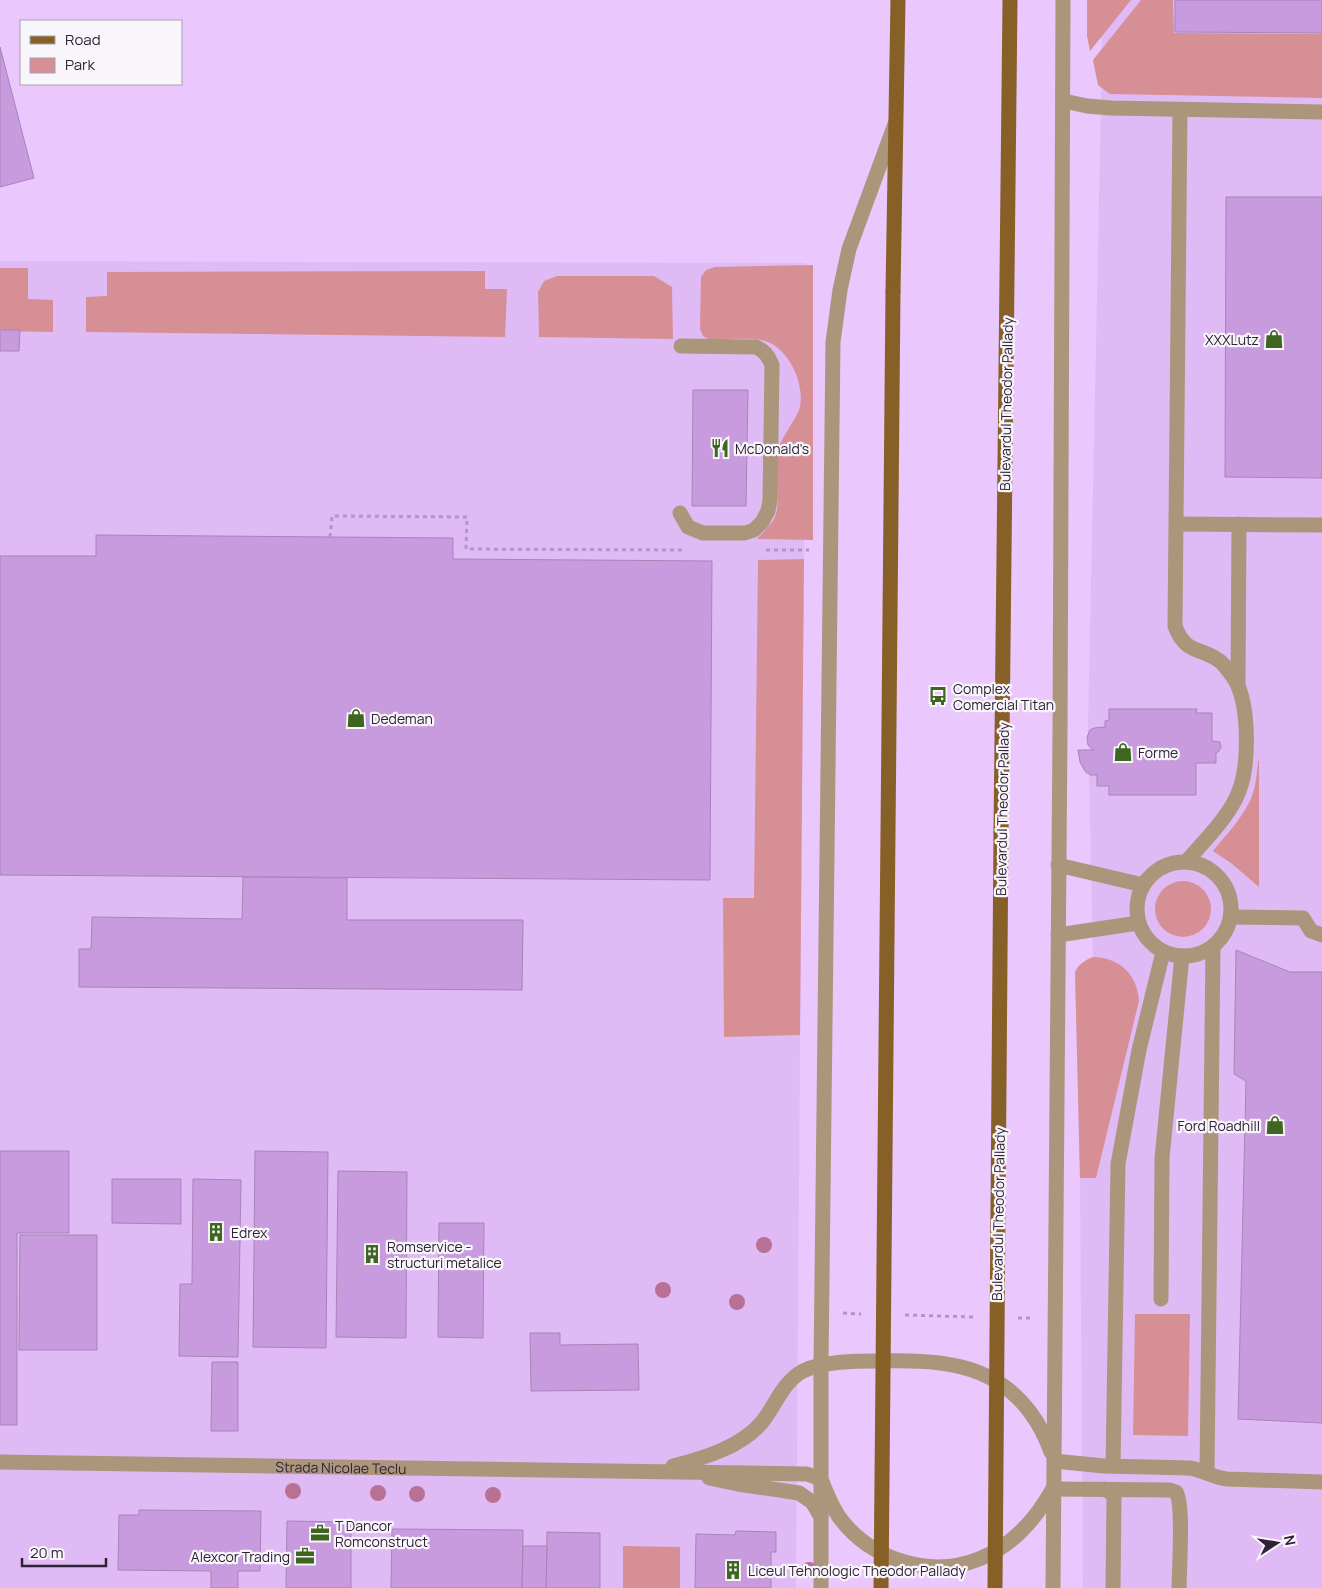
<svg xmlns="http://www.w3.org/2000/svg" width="1322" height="1588" font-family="Manrope,sans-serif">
<rect width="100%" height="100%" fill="#eac7fd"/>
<g fill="#e0baf5">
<path d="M1102,0H1322V1588H1083L1080,1178L1075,972L1078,966L1093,957L1088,726L1101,107Z"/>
<path d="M0,261L806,263L796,1588H0Z"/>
</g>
<g fill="#d68f95">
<path d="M1087,0H1131L1090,51L1087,36Z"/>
<path d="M1141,0H1173L1174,33L1322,34V98L1110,94L1098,85L1093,60Z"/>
<path d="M813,265V540L757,539C762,533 770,526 774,519C782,504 774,472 777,455C779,439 793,425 799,410C807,386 788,344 761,340C747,337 723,340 708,339L703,336L700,329L701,277L706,270L715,267Z"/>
<path d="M0,268H28V299L53,300V332L0,331Z"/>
<path d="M485,271V289H507L505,337L86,332V297L107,296V272Z"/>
<path d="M557,276H654L672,287L673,339L539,337L538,292L544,281Z"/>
<path d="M804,559L800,1035L724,1037L723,898H754L758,560Z"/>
<path d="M1258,761H1259V887L1231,863L1213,851C1227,834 1244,816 1252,796C1256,785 1257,773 1258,761Z"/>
<circle cx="1183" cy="909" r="28"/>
<path d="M1093,957C1120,958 1137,974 1139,1001L1096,1178H1080L1075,972C1079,964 1085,960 1093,957Z"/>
<path d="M1135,1314H1190L1188,1436L1133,1435Z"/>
<path d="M623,1546L680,1547V1588H623Z"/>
</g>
<g fill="#c79bde" stroke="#a685b8">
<path d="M1175,0H1322V33L1175,32Z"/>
<path d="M0,47L34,178L0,187Z"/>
<path d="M1226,197H1322V478L1225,477Z"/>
<path d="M0,330H20L19,351H0Z"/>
<path d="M693,390H748L746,506H692Z"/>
<path d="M96,535L453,538V559L712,561L710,880L0,875V556H96Z"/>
<path d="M1109,709H1197L1196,713H1212V741L1220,742L1221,747L1219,751L1216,753V763H1196V795H1109V786H1097V775H1090L1085,771L1080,762L1078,750H1094L1088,745L1087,737L1090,730L1094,728L1105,727V721L1109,720Z"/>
<path d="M243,877L347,878V920H523L522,990L79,987V949H91L92,917L242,919Z"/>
<path d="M1236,950L1290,972H1322V1423L1238,1419L1246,1081L1234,1074Z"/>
<path d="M0,1151H69V1233H17V1425H0Z"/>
<path d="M255,1151L328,1152L326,1348L253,1347Z"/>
<path d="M338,1171L407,1172L406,1338L336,1337Z"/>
<path d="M112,1179H181V1224L112,1223Z"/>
<path d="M193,1179L241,1180L238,1357L179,1356L180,1284H192Z"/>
<path d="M439,1223H484L483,1338L438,1337Z"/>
<path d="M20,1235H97V1350H19Z"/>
<path d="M530,1333H560V1345L638,1344L639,1390L531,1391Z"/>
<path d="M212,1362H238V1431H211Z"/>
<path d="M139,1510L261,1511L260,1571H238V1588H211V1571L118,1570L119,1515H139Z"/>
<path d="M287,1521L351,1522V1588H286Z"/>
<path d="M392,1529L523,1530L522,1588H391Z"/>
<path d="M736,1531L776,1532V1552H771V1588H695L696,1534L735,1535Z"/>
<path d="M547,1532L600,1533V1588H546Z"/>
<path d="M523,1546H547L546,1588H522Z"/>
</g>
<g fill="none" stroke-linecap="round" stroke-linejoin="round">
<g stroke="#b295c1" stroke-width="3" stroke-dasharray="4 4" stroke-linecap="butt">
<path d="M330,537L332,516L467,517L466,549L682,550"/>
<path d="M766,550H809"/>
<path d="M843,1313L861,1314"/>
<path d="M905,1315L976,1317"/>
<path d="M1018,1318H1034"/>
</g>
<g stroke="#ac967b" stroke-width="15">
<path d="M1064,101L1087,106L1111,108L1322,112"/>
<path d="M1180,110L1175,626C1186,657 1205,646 1223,664C1229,671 1235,678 1238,686C1249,712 1249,766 1239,791C1230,816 1204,841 1187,861"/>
<path d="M680,513L688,527L703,533H745L754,530L762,522L768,511L770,500L772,365C768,356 765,351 756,347L681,346"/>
<path d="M1177,524L1322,525"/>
<path d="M1238,685L1239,524"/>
<circle cx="1184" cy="909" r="47"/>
<path d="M1058,865L1143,885"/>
<path d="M1231,917L1303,918L1311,931L1322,935"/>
<path d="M1058,935L1138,923"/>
<path d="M1161,1299L1162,1158L1182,956"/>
<path d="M1054,1461L1104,1466L1190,1468C1203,1470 1214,1478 1227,1479L1322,1482"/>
<path id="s1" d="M0,1462L807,1474L821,1479C826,1492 831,1505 839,1517C870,1559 929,1579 979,1559C1011,1547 1036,1519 1052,1490"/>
<path d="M673,1466C704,1458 742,1447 763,1421C776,1404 783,1382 803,1371C823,1361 857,1361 878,1361C936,1360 992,1361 1030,1412C1039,1424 1046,1438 1051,1452"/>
<path d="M1113,1466L1118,1164L1139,1050L1163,952"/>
<path d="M1207,1473L1213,947"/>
<path d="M709,1478L738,1484L799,1493L812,1502L821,1517"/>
<path d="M1053,1489L1170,1490L1176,1492C1184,1504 1179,1570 1179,1588"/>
<path d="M1104,1489L1110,1492L1114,1497L1113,1588"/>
<path d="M821,1588V1365L833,342L840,290L849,249L895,124"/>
<path d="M1053,1588L1060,732L1063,0"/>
</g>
<g stroke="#876027" stroke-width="15">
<path d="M893,291L898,0"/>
<path d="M1001,832L1010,0"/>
</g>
<g stroke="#876027" stroke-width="15">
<path d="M881,1588L893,291"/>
<path d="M995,1588L1001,832"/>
</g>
</g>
<g fill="#b87194">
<circle cx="764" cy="1245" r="8"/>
<circle cx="663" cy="1290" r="8"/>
<circle cx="737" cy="1302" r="8"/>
<circle cx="293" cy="1491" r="8"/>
<circle cx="378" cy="1493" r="8"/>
<circle cx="417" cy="1494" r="8"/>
<circle cx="493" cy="1495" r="8"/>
<circle cx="809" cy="1570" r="8"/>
</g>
<defs>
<g id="shop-bare" transform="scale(1.5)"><path d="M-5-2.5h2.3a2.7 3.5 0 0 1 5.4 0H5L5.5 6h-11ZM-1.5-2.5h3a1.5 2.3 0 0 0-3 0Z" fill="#3f6620" stroke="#f9f6fb" stroke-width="2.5" paint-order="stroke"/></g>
<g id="restaurant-bare" transform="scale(1.5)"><path d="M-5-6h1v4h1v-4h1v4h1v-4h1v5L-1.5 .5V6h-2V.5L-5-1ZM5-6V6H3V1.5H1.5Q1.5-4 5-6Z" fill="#3f6620" stroke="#f9f6fb" stroke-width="2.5" paint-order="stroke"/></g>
<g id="bus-bare" transform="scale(1.5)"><path d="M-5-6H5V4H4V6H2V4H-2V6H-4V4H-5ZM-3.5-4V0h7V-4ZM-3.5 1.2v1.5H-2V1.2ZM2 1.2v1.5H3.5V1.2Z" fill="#3f6620" stroke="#f9f6fb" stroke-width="2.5" paint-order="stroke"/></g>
<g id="building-bare" transform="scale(1.5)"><path d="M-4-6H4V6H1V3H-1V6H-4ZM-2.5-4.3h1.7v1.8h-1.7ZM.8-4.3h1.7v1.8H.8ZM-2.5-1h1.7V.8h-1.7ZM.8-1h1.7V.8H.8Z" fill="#3f6620" stroke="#f9f6fb" stroke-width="2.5" paint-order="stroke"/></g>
<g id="office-bare" transform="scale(1.5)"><path d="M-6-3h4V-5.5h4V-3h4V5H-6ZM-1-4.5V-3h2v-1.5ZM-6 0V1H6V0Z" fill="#3f6620" stroke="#f9f6fb" stroke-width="2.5" paint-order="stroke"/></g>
</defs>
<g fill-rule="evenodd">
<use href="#shop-bare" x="1274" y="339"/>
<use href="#restaurant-bare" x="720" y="448"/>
<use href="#bus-bare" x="938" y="696"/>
<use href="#shop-bare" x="356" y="718"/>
<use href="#shop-bare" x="1123" y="752"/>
<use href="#shop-bare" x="1275" y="1125"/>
<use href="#building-bare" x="216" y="1232"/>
<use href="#building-bare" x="372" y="1254"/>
<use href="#office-bare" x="320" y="1533"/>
<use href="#office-bare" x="305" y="1556"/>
<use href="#building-bare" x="733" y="1570"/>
</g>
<g text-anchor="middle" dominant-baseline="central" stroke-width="4.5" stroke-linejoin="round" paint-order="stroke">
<g font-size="14" fill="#2f2237" stroke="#f9f6fb" text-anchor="start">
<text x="1259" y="339" text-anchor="end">XXXLutz</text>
<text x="735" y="448">McDonald's</text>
<text x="953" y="688">Complex<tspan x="953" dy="16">Comercial Titan</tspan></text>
<text x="371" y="718">Dedeman</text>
<text x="1138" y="752">Forme</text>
<text x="1260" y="1125" text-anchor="end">Ford Roadhill</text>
<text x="231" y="1232">Edrex</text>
<text x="387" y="1246">Romservice -<tspan x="387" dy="16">structuri metalice</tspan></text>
<text x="335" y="1525">T Dancor<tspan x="335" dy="16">Romconstruct</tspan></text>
<text x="290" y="1556" text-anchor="end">Alexcor Trading</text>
<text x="748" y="1570">Liceul Tehnologic Theodor Pallady</text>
</g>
<g font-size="14" fill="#2f2237" stroke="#f9f6fb">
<text transform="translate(1006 404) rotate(-89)">Bulevardul Theodor Pallady</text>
<text transform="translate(1002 809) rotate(-89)">Bulevardul Theodor Pallady</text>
<text transform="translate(998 1214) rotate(-89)">Bulevardul Theodor Pallady</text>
<text stroke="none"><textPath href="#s1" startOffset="341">Strada Nicolae Teclu</textPath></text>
</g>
</g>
<rect x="20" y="20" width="162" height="65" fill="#f9f6fb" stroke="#a8a1ad"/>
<rect x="30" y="36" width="25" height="8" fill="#876027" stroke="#a8a1ad"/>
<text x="65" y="45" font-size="15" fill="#2f2237">Road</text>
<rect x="30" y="58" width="25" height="15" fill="#d68f95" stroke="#a8a1ad"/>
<text x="65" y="70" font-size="15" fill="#2f2237">Park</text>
<g transform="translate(1277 1543) rotate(78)" stroke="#f9f6fb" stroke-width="4" paint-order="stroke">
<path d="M0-4L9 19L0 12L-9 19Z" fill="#2f2237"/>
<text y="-8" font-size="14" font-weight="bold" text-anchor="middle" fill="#2f2237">N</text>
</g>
<path d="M22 1558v8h84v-8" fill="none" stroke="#2f2237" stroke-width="2.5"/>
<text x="30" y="1558" font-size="15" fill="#2f2237" stroke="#f9f6fb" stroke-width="4" paint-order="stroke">20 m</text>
</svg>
